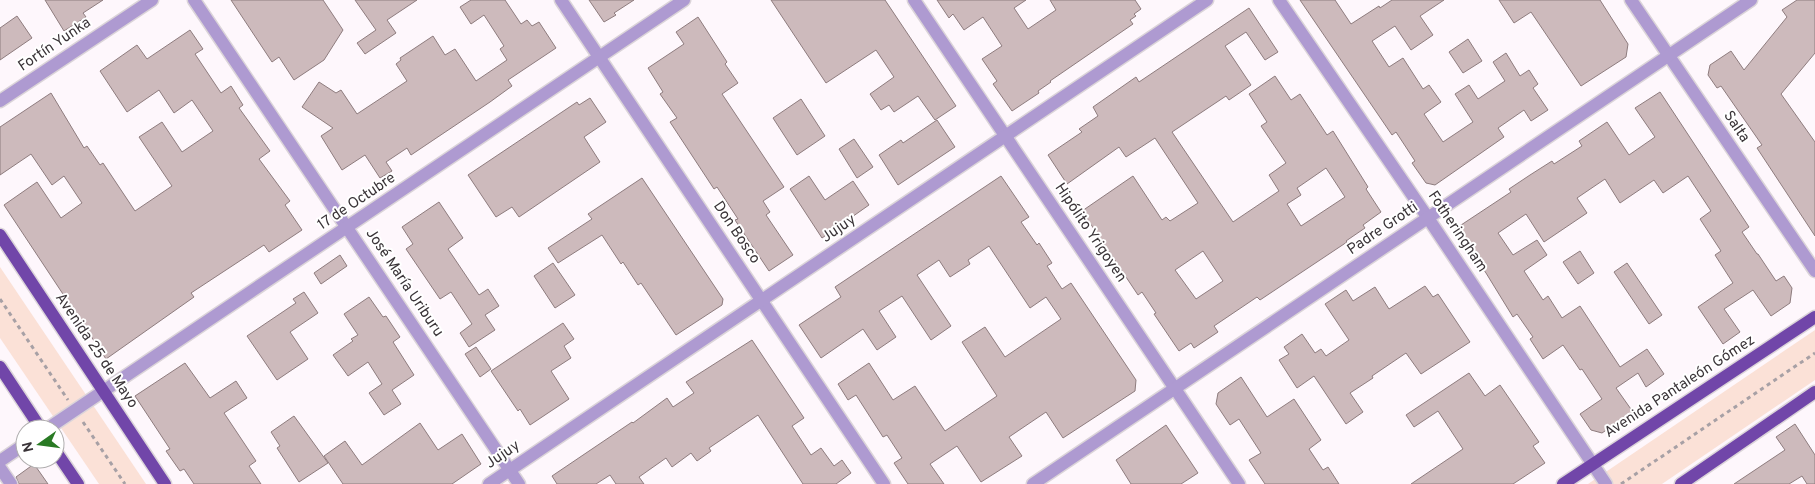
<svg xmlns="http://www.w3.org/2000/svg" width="1815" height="484" font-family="Overpass,sans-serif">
<rect width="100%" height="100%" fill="#fef7fc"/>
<g fill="#fbe1d7">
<path d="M0,267L146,484H99L0,338Z"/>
<path d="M1815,330V380L1662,484H1588Z"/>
</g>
<g fill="#cdbabc" stroke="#8e7c7e" fill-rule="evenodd">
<path d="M45,0H103L83,13L86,17L64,31Z"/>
<path d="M231,0H323L343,30L324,60L294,80L279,57L272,62Z"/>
<path d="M355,0H417L387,20L396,33L365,54L357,43L376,30Z"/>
<path d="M471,0H505L521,24L527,20L532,26L539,22L556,48L508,80L512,86L490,102L411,155L407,148L386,162L392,171L380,178L365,155L342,170L321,136L333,128L302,107L319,82L336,93L341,90L357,114L407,81L396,64L401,60L400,58L433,36L445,55L455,49L476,81L507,60L500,49L504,46L484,15L471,24L460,7Z"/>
<path d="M589,0H634L614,13L616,15L604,22Z"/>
<path d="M771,0H885L956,106L935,120L918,96L894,112L889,105L881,110L870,94L894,77L876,50L826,83Z"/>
<path d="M937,0H1026L1014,8L1028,29L1056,10L1050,0H1135L1141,9L1134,14L1136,16L1130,20L1133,24L1050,81L1051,82L1038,91L1039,93L1012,111L993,84L997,81L982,59L1002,46L983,17L964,30L953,14L949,18Z"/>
<path d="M1300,0H1335L1351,24L1379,6L1380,8L1392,0H1444L1420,16L1433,35L1411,50L1395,26L1372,41L1389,67L1403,58L1423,89L1429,85L1441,102L1424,114L1443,142L1473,122L1455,94L1469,85L1478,99L1505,81L1493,62L1506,53L1520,76L1529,70L1538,84L1533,88L1548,110L1531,121L1524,110L1498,128L1504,137L1435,185L1426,183L1412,163L1415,161L1396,132L1392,135Z"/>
<path d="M1499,0H1600L1628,44L1626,57L1581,86L1531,12L1514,23Z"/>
<path d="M1797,0H1815V53L1781,94L1815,142V236L1757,148L1762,145L1721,86L1717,88L1708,75L1710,65L1731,51L1744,70L1787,17L1782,10Z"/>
<path d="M1249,8L1278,52L1265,60L1246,32L1225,46L1251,85L1229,100L1226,96L1172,132L1174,135L1233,222L1279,191L1269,175L1286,163L1261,126L1267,122L1249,94L1275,76L1291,100L1300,94L1327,135L1333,131L1368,187L1366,189L1381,212L1363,225L1365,228L1346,241L1347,242L1260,300L1257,297L1214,326L1218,332L1194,348L1191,343L1179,351L1154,314L1156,313L1142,292L1138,295L1082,211L1133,176L1162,220L1166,217L1170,221L1198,203L1155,138L1126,157L1119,147L1067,184L1048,155L1082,132L1079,129L1098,116L1093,107L1136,77L1139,82ZM1326,168L1345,197L1301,226L1287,204L1301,195L1297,188ZM1203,251L1223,281L1196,299L1175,270Z"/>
<path d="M17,16L32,38L0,60V28Z"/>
<path d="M698,17L727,62L725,64L738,83L722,94L784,187L763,201L770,212L766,215L793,255L769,271L735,220L738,219L717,187L714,189L670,122L677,118L660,94L663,92L648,68L684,44L676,32Z"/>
<path d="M190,30L203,49L195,54L221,93L231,86L243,105L239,108L270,151L259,159L290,201L285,205L302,230L269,252L264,245L191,293L194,297L106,359L4,205L37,182L61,218L82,203L64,176L52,185L31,154L0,175V127L51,93L84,148L87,146L100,165L103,163L135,211L172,186L139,137L162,122L182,152L213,131L192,100L174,113L159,90L127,112L100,71L137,45L147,59Z"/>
<path d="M1468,39L1482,61L1463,73L1449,52Z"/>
<path d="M1660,92L1749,227L1742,232L1757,254H1758L1776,281L1784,276L1792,288L1790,303L1771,316L1753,290L1724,309L1740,332L1723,344L1698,307L1733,283L1715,255L1721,251L1700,219L1711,211L1688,176L1663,193L1654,180L1620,203L1605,179L1577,198L1587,213L1544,242L1526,214L1498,233L1513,255L1537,240L1547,255L1524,271L1543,300L1548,296L1562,318L1580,306L1620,367L1647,349L1664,374L1646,387L1638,373L1616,388L1633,412L1602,433L1591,430L1580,414L1602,399L1582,369L1580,370L1563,345L1543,359L1530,339L1533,337L1517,314L1513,317L1486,273L1455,229L1511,192L1509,189L1530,175L1552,161L1554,164L1582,146L1579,141L1607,122L1629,155L1655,137L1635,108Z"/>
<path d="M590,98L606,122L584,137L600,162L519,217L512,207L496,217L468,175L577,102L579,105Z"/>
<path d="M801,99L825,136L797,155L773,118Z"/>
<path d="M937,120L955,147L898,185L879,155L901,140L903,143Z"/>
<path d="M854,139L873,167L857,178L839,149Z"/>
<path d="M809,176L825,200L853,181L869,205L822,238L790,189Z"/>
<path d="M1001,176L1029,217L1021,222L1037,245L1039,243L1052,263L1047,266L1062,289L1071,283L1136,380L1135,391L1063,438L1046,412L1009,437L1022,456L981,482L957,446L930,464L944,484H908L894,463L902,458L887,435L883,437L856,395L848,400L838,384L869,363L893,400L915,386L945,431L997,396L962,342L985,327L1005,357L1061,319L1046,297L1030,308L989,246L968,260L970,264L950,277L939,260L917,275L951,326L931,340L902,296L879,311L896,337L877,350L863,329L821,358L799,325L841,297L835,287Z"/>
<path d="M642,178L723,299L722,305L676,335L641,283L638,285L623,262L621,264L602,235L558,263L548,248L592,219L588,214Z"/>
<path d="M439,202L463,238L448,249L479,295L488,289L499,306L485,315L495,330L469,347L460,333L472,324L451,292L440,299L406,249L413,244L402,227Z"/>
<path d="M1580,251L1594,273L1578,284L1563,262Z"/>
<path d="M340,255L347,266L321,284L314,273Z"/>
<path d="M553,263L575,295L555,308L534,276Z"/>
<path d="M1627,263L1662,315L1649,324L1614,272Z"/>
<path d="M1425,286L1433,297L1438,294L1470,342L1421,374L1406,353L1372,376L1373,378L1350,393L1363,412L1346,424L1314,376L1297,388L1279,360L1289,354L1284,347L1302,334L1315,353L1321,349L1326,356L1349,340L1325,304L1346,290L1353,301L1375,287L1389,309Z"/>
<path d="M304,292L318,313L290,332L308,359L277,380L247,336L296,303L293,299Z"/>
<path d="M369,297L383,317L386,316L400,337L393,342L414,375L392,390L401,404L384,415L369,393L382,384L368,362L348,376L333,355L353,341L351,339L358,335L344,314Z"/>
<path d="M563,323L574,339L564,346L571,358L551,371L569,399L530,425L520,409L518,411L491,371Z"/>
<path d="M752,340L804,418L792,426L811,455L821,448L834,466L842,460L851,473L836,484H803L758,415L709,448L711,451L697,461L691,453L672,467L666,458L639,477L644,484H616L610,475L596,484H557L552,476L632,422L633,423L667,398L673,407L694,393L686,382Z"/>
<path d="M476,347L491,369L480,377L465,354Z"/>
<path d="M185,363L210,398L236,381L247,398L224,413L256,461L249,466L261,484H194L184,469L180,471L166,451L170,449L135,396Z"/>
<path d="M1469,373L1485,396L1500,385L1539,442L1533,446L1545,463L1513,484H1411L1463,449L1438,411L1414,427L1406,415Z"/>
<path d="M1241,377L1267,417L1294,399L1321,440L1309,449L1323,470L1328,467L1339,484H1265L1249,460L1261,453L1239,419L1230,425L1216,404L1218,393Z"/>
<path d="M294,416L328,463L299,482L277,448L280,446L271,432Z"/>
<path d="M420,423L438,450L462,434L481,464L452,484H343L324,456L345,441L362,465Z"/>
<path d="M1795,424L1815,455V484H1807L1802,476L1789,484H1734L1785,450L1776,437Z"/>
<path d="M1166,425L1198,473L1181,484H1131L1116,460Z"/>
<path d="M34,464L48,484H19L16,477Z"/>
</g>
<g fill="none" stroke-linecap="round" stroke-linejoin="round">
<g stroke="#dbd4d9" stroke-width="15">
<g id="minor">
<path d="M194,0L519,484"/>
<path d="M561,0L884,484"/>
<path d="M914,0L1239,484"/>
<path d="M1279,0L1428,218L1606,484"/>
<path d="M1631,0L1815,271"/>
<path d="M0,101L152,0"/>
<path d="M47,429L684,0"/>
<path d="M0,461L25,444"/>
<path d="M0,468L11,484"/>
<path d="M489,484L1207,0"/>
<path d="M1033,484L1751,0"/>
</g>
</g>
<g stroke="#dbd4d9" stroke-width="15">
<g id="major">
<path d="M0,235L165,484"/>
<path d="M0,367L41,429"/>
<path d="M55,450L78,484"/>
<path d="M1563,484L1815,317"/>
<path d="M1681,484L1815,392"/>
</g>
</g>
<g stroke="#a7a0a5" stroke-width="3" stroke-dasharray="4 4" stroke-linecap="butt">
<path d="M0,299L68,400"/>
<path d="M83,422L125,484"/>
<path d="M1621,484L1815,353"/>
</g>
<use href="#minor" stroke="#ae9ad1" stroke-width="12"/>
<use href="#major" stroke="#7146a9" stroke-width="12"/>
</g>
<g text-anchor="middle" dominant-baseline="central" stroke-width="4" stroke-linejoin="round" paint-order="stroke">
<g font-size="15" fill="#3a3438" stroke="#fff">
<text transform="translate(55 45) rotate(-34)">Fortín Yunka</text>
<text transform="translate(1736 127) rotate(56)">Salta</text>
<text transform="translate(357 202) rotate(-34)">17 de Octubre</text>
<text transform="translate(839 229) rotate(-34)">Jujuy</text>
<text transform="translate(1383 229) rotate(-34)">Padre Grotti</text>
<text transform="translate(1457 232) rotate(56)">Fotheringham</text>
<text transform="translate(736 233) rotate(56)">Don Bosco</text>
<text transform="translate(1090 233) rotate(56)">Hipólito Yrigoyen</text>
<text transform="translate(404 283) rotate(56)">José María Uriburu</text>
<text transform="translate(96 351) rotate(56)">Avenida 25 de Mayo</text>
<text transform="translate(1680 387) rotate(-33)">Avenida Pantaleón Gómez</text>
<text transform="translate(503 455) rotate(-34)">Jujuy</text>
</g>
</g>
<g transform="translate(40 444) rotate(256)"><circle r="24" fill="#ffffff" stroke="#b0aeaf"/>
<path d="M0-4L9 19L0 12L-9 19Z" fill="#297a24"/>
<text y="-8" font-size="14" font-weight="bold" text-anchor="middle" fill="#3a3438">N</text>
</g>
</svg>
